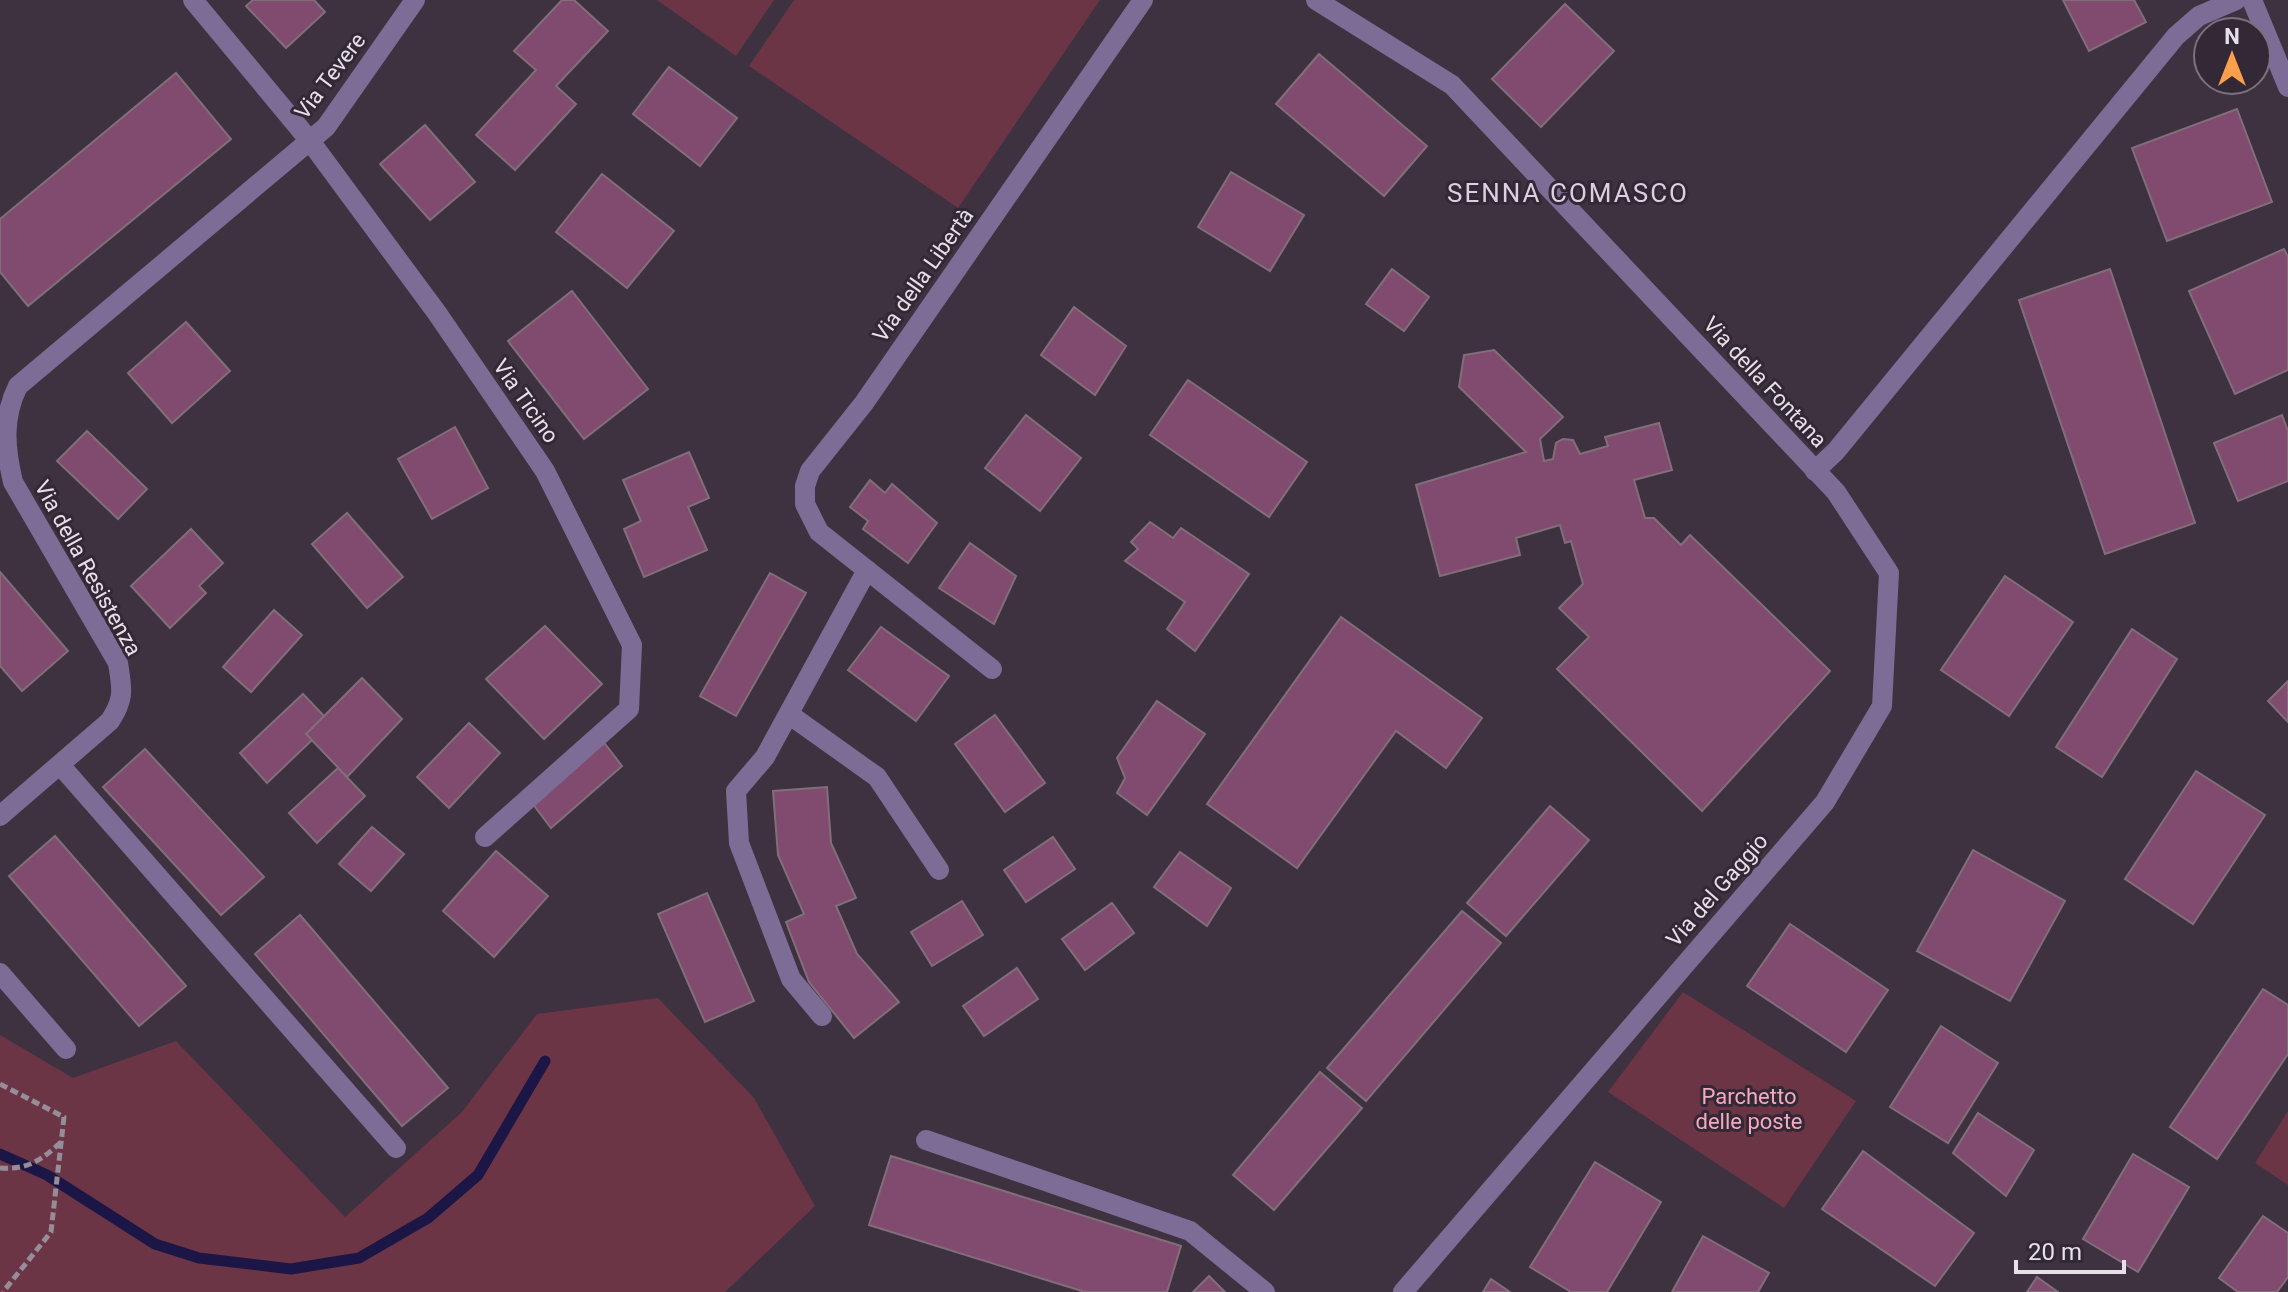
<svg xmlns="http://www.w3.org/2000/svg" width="2288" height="1292" font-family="Roboto,sans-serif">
<rect width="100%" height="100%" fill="#3e3240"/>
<g fill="#6b3546">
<path d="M657,0H774L736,56Z"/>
<path d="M794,0H1100L958,208L749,66Z"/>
<path d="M1683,992L1856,1101L1784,1208L1608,1092Z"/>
<path d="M658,998L754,1098L815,1206L725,1292H0V1035L73,1078L176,1041L345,1217L462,1112L537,1014Z"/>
<path d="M2288,1111V1185L2255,1163Z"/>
</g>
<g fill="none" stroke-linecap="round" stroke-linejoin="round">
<path stroke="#1b1646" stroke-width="11" d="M0,1154L47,1175L155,1244L199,1258L291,1269L359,1258L428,1218L478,1175L545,1061"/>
</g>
<g fill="#804b6e" stroke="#816e79" stroke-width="2">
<path d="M253,0H314L325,12L286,48L246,6Z"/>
<path d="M562,0H574L608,31L556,86L576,104L515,170L476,135L536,70L514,51Z"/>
<path d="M2063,0H2134L2146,22L2089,51Z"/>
<path d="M1565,4L1614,51L1541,127L1492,79Z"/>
<path d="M1319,54L1427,146L1384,196L1276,104Z"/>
<path d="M669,67L737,118L700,166L633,114Z"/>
<path d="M176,73L231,139L28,306L0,272V219Z"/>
<path d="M2237,109L2272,202L2167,241L2132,148Z"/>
<path d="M425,125L475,182L430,220L380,164Z"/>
<path d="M1231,172L1304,215L1270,271L1198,227Z"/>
<path d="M602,174L674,231L627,288L556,232Z"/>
<path d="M2284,249L2288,257V370L2235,394L2189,291Z"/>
<path d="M1392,269L1429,297L1404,331L1366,304Z"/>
<path d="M2110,269L2195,523L2105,554L2019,300Z"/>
<path d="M572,291L648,389L584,439L508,341Z"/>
<path d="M1074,307L1126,346L1095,395L1041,355Z"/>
<path d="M186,322L230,371L172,423L128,373Z"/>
<path d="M1494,350L1563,417L1540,439L1544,461L1553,459L1556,443L1563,439L1573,440L1580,454L1608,446L1605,437L1659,423L1672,470L1634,480L1645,518H1654L1681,545L1690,535L1830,671L1702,811L1557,669L1589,637L1559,608L1583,584L1571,541L1565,543L1560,525L1516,538L1520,555L1440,576L1416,485L1526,452L1459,387L1464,355Z"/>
<path d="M1188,380L1307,462L1269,517L1150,435Z"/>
<path d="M1026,415L1081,458L1040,511L985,468Z"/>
<path d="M2282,415L2288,431V481L2238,501L2214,443Z"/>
<path d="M455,427L488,488L432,519L398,459Z"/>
<path d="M87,431L147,489L118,519L57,461Z"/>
<path d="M689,452L709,498L688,507L707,550L644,577L624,529L641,521L623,480Z"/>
<path d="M870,480L885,493L892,484L937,523L908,563L863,529L868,521L850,507Z"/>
<path d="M347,513L403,577L367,608L312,544Z"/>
<path d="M1150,522L1173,538L1181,528L1249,574L1195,651L1167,629L1185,602L1125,561L1138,549L1131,542Z"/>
<path d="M191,529L223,563L199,586L206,593L170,628L131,586Z"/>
<path d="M970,543L1016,576L994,624L939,588Z"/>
<path d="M0,572L68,651L22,691L0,666Z"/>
<path d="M770,573L806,593L736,716L700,696Z"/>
<path d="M2005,576L2073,622L2009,716L1941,670Z"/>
<path d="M274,610L302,635L251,692L223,667Z"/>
<path d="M1341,617L1482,718L1446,768L1396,731L1297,868L1207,804Z"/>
<path d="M545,626L602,684L544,739L486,679Z"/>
<path d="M881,627L949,676L916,721L848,670Z"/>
<path d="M2132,629L2177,659L2102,777L2056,747Z"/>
<path d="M362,678L402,719L347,777L306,734Z"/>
<path d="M2288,681V722L2268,701Z"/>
<path d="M303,694L324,716L306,734L312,740L267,783L240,753Z"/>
<path d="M1157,701L1205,734L1147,815L1117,793L1125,778L1117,758Z"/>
<path d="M995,715L1045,783L1005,812L955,744Z"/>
<path d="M469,723L500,753L449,808L417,777Z"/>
<path d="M599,736L622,766L551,828L529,799Z"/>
<path d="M145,749L264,877L221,915L103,787Z"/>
<path d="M338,768L365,796L317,843L289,813Z"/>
<path d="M2196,771L2265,815L2193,924L2125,879Z"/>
<path d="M827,787L831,843L856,898L836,906L857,954L899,1002L854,1038L809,982L786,922L804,914L778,855L773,791Z"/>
<path d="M1550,806L1589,840L1506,936L1467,903Z"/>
<path d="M372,827L404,854L371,891L339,864Z"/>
<path d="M55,836L186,986L139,1026L9,876Z"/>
<path d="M1053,837L1075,869L1026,902L1004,870Z"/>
<path d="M1973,850L2065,901L2010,1001L1917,951Z"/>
<path d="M496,851L548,896L494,957L443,911Z"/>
<path d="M1180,852L1231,888L1207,926L1154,887Z"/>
<path d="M707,893L754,1001L705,1022L658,914Z"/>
<path d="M962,901L983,935L932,966L911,932Z"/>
<path d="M1112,903L1134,933L1085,970L1062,939Z"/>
<path d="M1462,911L1501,943L1366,1101L1327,1068Z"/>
<path d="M300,915L448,1088L402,1126L255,954Z"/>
<path d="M1790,924L1888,990L1846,1052L1747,986Z"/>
<path d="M1017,968L1038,999L984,1036L963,1006Z"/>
<path d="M2263,989L2288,1005V1054L2217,1159L2170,1127Z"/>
<path d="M1941,1026L1998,1063L1948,1143L1890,1107Z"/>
<path d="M1320,1072L1362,1108L1274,1210L1233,1175Z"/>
<path d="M1978,1113L2034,1150L2006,1196L1953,1153Z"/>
<path d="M1863,1151L1974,1233L1935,1286L1822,1209Z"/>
<path d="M2133,1154L2189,1187L2138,1272L2083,1239Z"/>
<path d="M891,1156L1181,1246L1167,1292H1085L869,1225Z"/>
<path d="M1595,1162L1661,1202L1607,1292H1571L1530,1267Z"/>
<path d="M2263,1216L2288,1233V1277L2277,1292H2238L2219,1278Z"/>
<path d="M1703,1236L1769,1273L1758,1292H1672Z"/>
<path d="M1209,1276L1225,1292H1193Z"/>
<path d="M2037,1277L2058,1292H2027Z"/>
<path d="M1491,1279L1510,1292H1483Z"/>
</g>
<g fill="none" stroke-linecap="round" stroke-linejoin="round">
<g stroke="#968d98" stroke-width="5" stroke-dasharray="8 4" stroke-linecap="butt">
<path d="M0,1084L64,1117L51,1232L3,1292"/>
<path d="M0,1168C27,1170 42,1160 61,1142"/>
</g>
<g stroke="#7c6c96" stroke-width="20">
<path d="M193,0L310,141L437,313L545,471L632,645L629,709L485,837"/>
<path d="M1316,0L1452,85L1836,492L1889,573L1882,706L1825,802L1403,1292"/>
<path d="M2252,0L2288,87"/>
<path d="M1815,471L1836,451L2176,36L2199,16L2236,0"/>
<path d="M992,669L819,532L805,504V486L810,471L864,403L1143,0"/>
<path d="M790,715L877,777L939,870"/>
<path d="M60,765L396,1148"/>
<path d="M0,816L110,721C125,698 122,689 118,663L13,482C5,448 2,418 18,386L326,127L415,0"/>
<path d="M0,973L66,1049"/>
<path d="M822,1016L791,979L739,843L736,791L765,757L867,570"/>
<path d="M926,1140L1190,1231L1265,1292"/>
</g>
</g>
<g text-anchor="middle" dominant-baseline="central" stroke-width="6" stroke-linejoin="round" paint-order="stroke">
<g font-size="22" fill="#e7e0e9" stroke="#332835">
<text transform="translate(330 76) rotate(-53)">Via Tevere</text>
<text transform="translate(923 275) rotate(-55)">Via della Libertà</text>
<text transform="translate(1765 382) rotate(47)">Via della Fontana</text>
<text transform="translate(526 401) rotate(55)">Via Ticino</text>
<text transform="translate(88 568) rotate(61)">Via della Resistenza</text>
<text transform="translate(1717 890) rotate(-49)">Via del Gaggio</text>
</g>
<g font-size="22" fill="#f4a9be" stroke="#332835">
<text x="1749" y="1096">Parchetto<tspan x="1749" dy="25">delle poste</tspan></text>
</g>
<g font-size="26" letter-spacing="2" fill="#ddcee0" stroke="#332835">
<text x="1568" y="193">SENNA COMASCO</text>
</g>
</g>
<g transform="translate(2232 56)"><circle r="38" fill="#332835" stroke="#7b727d" stroke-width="2"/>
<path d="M0-6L14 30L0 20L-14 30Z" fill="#fa9f4e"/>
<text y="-12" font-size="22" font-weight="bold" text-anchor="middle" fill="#e7e0e9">N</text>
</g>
<path d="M2016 1260v12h108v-12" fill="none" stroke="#e7e0e9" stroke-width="4"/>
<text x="2028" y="1260" font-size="24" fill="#e7e0e9" stroke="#332835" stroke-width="6" paint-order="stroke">20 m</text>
</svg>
